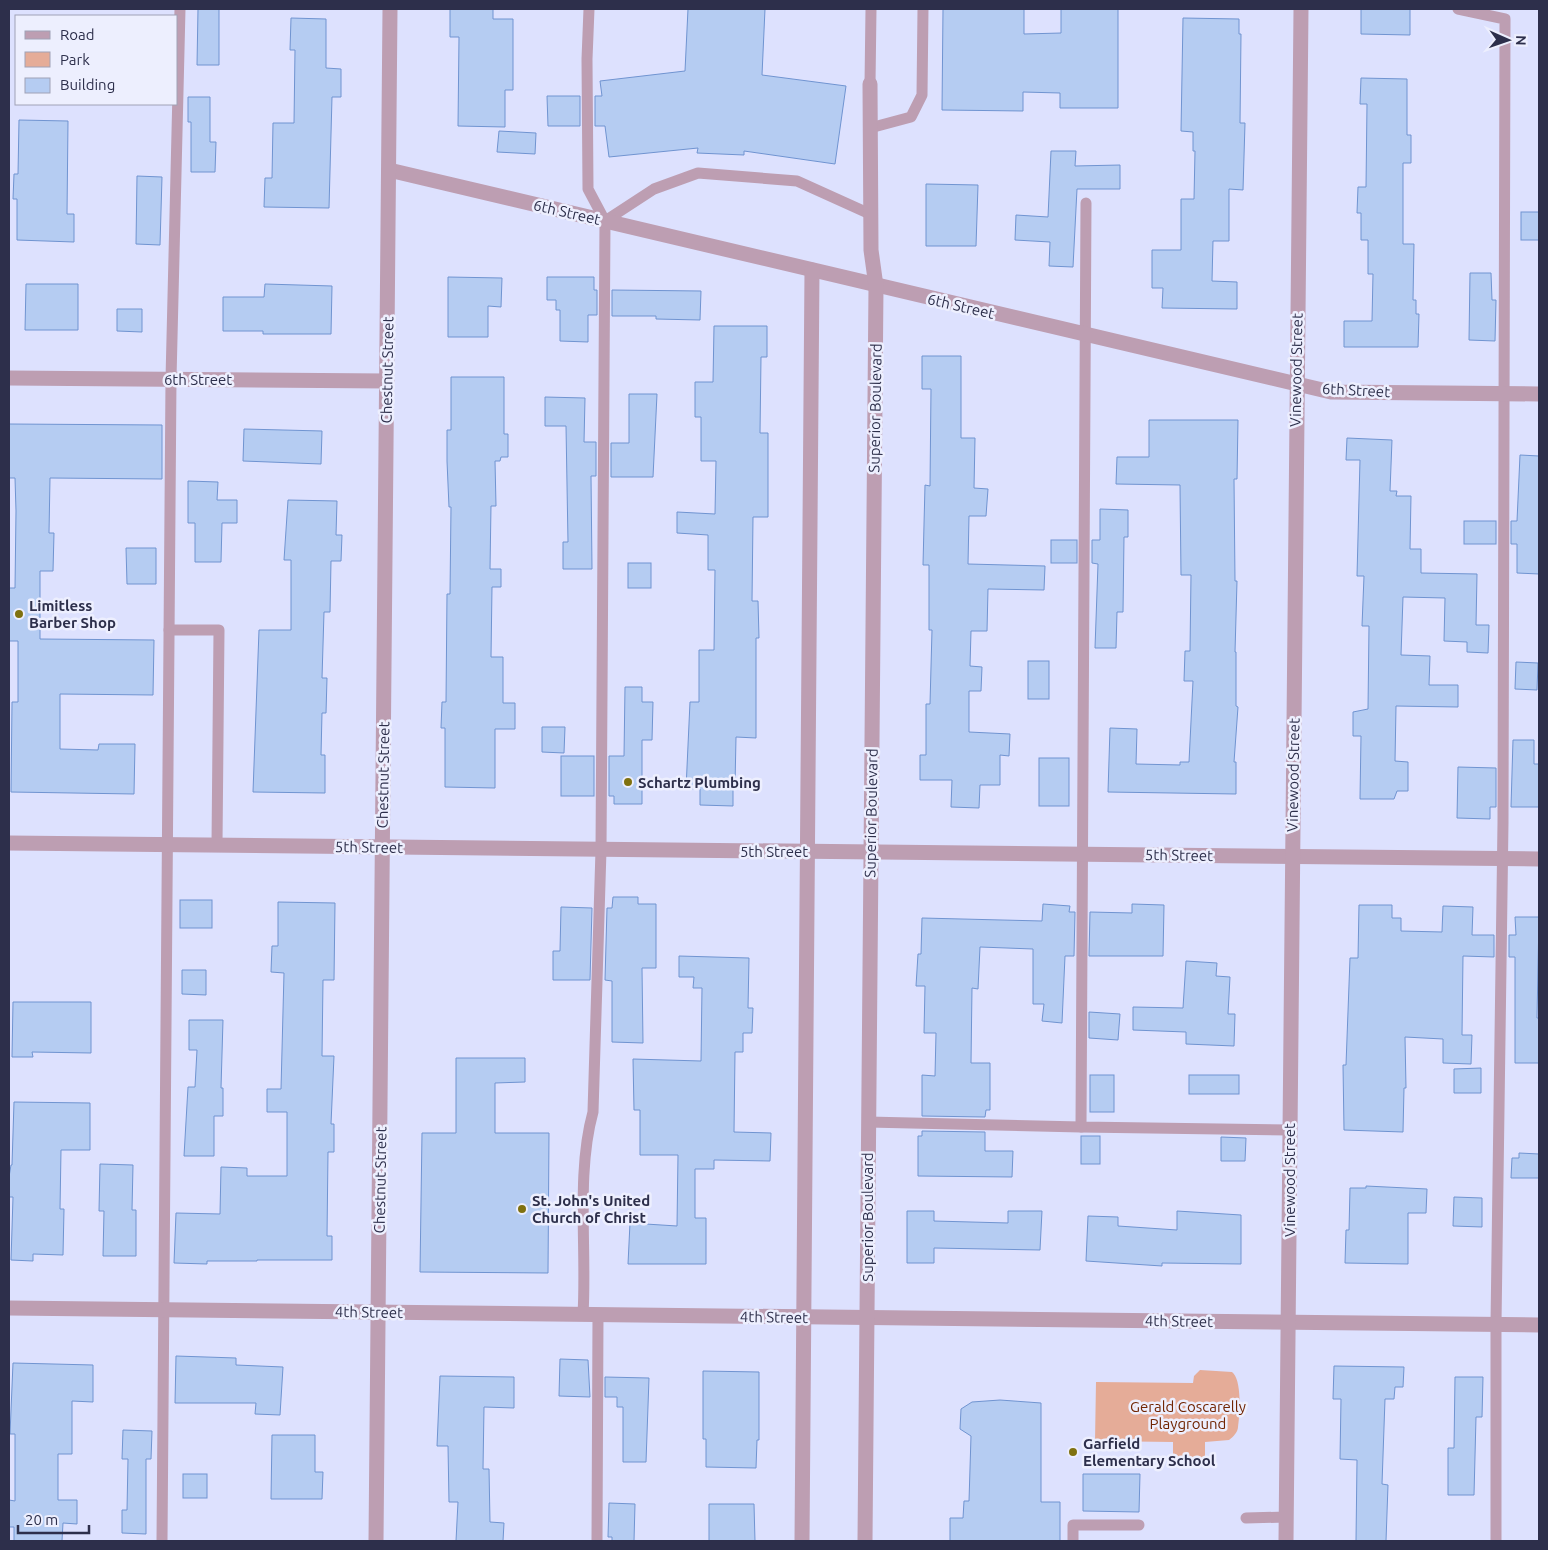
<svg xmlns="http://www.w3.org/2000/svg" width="1548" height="1550" font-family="Ubuntu,sans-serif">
<rect width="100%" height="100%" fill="#dde1fe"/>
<path fill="#e5ac98" d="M1200,1370L1232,1372C1242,1379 1240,1415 1238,1427C1238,1432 1233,1437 1229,1440L1205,1442V1461H1173V1442L1095,1441L1096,1382L1193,1383L1194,1376Z"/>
<g fill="#b5ccf2" stroke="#7094d1">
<path d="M198,9H219V65H197Z"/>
<path d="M450,9H493V19H513V90H505V127L458,126L459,37H450Z"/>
<path d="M688,9H765L762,75L846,86L835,164L744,151V155L697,153L698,148L609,157L605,126H595V96H602L600,81L685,71Z"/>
<path d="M943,9H1024V34L1061,33V9H1118V108H1060V93L1023,92V111L942,110Z"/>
<path d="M1361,9H1410V35L1361,34Z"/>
<path d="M291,18L326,19V68L341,69V97H332L329,208L264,207L265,178H272L273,123H294L295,50H290Z"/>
<path d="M1183,18L1239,19V34H1241L1240,123H1245L1243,190L1229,189V241H1213L1212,281L1237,282V309L1162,308L1163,288H1152V250H1181V199H1194L1195,151H1193V132L1181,131Z"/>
<path d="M1361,78L1407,79V135H1411V163H1403V244H1414L1413,300H1416V314H1419L1418,347H1344V321H1372L1373,274H1368V240H1361V213H1357L1358,187H1366L1367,104H1360Z"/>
<path d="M547,96H580V126H548Z"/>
<path d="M188,97H210V142H216L215,172H191V122H188Z"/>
<path d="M19,120L68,121L67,214H74V242L17,240V199H13L14,174H18Z"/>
<path d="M499,131L536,133L535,154L497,152Z"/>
<path d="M1051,151H1076L1075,166L1120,165V189H1077L1073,267L1049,266L1050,242L1015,240L1016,215L1048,217Z"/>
<path d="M137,176L162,177L160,245L136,244Z"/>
<path d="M926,184L978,185L976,246H926Z"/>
<rect x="1521" y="212" width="18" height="28"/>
<path d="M1470,273H1491L1492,300H1496L1495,341L1469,340Z"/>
<path d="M448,277L502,278L501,307L488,306V337H448Z"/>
<path d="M547,277H594V290H597V315H588V342L560,341V310H556V300H547Z"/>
<path d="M26,284H78V330H25Z"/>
<path d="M265,284L332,286L331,334H263V331H223V297H264Z"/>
<path d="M612,290L701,291L700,320L656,319V316H612Z"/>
<path d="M117,309H142V332L117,331Z"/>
<path d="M714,326H767V357H761L760,433H768V517H753L752,601H758L759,638H756V738L736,737L735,786L733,785V806L700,805V789H686L690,702H699V650H714L715,570H708V535L677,533V512L715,514L716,461H701V417H695V382H713Z"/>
<path d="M922,356H961V438H975L974,488L988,489L986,516H969L968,564L1045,566L1044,590L988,589L987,631H971L970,666L982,667L981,691H969V732L1010,734L1009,756L1000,755V785H980L979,808L951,807L952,780H920V755H926V704H930L932,630H929V565H923L925,485L930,486L931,389H922Z"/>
<path d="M451,377H504V434H508V457H501L500,461H495L496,506H491L490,569H501V587H492L491,657H503V703H515V729H495V788L445,787V728H441L442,702H446L447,594H450L451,507H449L447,461V430H451Z"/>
<path d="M629,394H657L653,477H611V443H629Z"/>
<path d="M545,397L585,398L584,442H596V476H591L592,569H563V542H568L566,426H545Z"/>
<path d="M1149,420H1238L1237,479H1234L1235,581H1237L1235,652H1236V706L1238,707L1234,762H1236V794L1108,792L1110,728L1137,729L1136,764L1180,765V762H1189L1193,681H1184L1185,651H1190L1191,575H1181L1180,485L1116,484L1117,457H1149Z"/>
<path d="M9,424L162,425V479L50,478L49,533H54L53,571H40V639L154,640L153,695L60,694V749L98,750L99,744H135L134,794L11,792L12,702H18V641H9V588H15L16,511L15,478H9Z"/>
<path d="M244,429L322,431L321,464L243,461Z"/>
<path d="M1347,438L1392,440L1390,491H1397L1396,496H1411L1410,549H1421V573L1477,574L1476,625H1489L1488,653L1467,652V642L1444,641L1445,598L1403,597L1401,655L1430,656L1429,685H1458V707L1396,706L1395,761L1408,762V791H1397L1394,799H1360L1361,736H1353V712L1368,709L1369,626H1362L1364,576H1357L1360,460H1346Z"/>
<path d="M1520,455L1539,456V574L1517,573V544H1511V521H1517Z"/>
<path d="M188,481L218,482L217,500H237V523H222L221,562H195V523H188Z"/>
<path d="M288,500L337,501L336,535H342L341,561H331L330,612H324L322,678H327L326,713H322L321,755H325V793L253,792L259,630H291V560H284Z"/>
<path d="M1100,509L1128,510V537H1124L1123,612H1117L1116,648H1095L1098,564L1092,563V540H1100Z"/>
<rect x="1464" y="521" width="32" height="23"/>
<rect x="1051" y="540" width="26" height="23"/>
<path d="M126,548H156V584H127Z"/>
<rect x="628" y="563" width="23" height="25"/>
<rect x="1028" y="661" width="21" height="38"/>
<path d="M1516,662L1538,663L1537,690L1515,689Z"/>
<path d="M625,687H642V702H653L652,740H642V804H614V796H609V756H624Z"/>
<path d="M542,727H565L564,753L542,752Z"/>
<path d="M1513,740H1534V764H1539V807H1511Z"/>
<rect x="561" y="756" width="33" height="40"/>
<rect x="1039" y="758" width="30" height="48"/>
<path d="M1458,767L1496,768V807H1490V819L1457,818Z"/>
<path d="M613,897H638V904H656V968H642L643,1043L612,1042V981L605,980L607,908H612Z"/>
<rect x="180" y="900" width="32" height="28"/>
<path d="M278,902L335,903L334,980H323L322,1056H334L331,1124H334V1152H328L327,1236H332V1260H257V1261H207V1264L174,1263L176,1213L220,1214L221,1167L247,1168V1176H287V1112H267V1089H281L284,973L271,972L272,946H278Z"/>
<path d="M1043,904L1070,906L1069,912H1075L1074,956H1065L1062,1023L1042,1021L1044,1004H1033V949L980,947L978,989L972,988L971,1063H990V1110H986L985,1117L922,1116V1075L935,1076L936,1033H924L925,986H916L918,954H921L922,918L1042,921Z"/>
<path d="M1132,904L1164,905L1163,956H1089L1090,912L1132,913Z"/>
<path d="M1359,905H1392V918H1401V931L1442,932L1443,906L1473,907L1472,935H1494V957L1463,956L1462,1035H1472L1471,1064L1443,1063V1039L1405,1037L1406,1088H1404L1403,1132L1344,1130L1343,1065H1346L1350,958H1358Z"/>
<path d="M561,907L592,908L590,980H553V951H560Z"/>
<path d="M1515,917H1539L1537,1018H1539V1063H1515V957H1509V935H1516Z"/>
<path d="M679,956L749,958L748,1008H753L752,1033H743V1052H735L734,1132L771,1133L770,1161L714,1160V1169H695V1218H706V1264H628L630,1223L677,1226L678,1155H640V1110H634L633,1059L701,1061L702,988H693L694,977H679Z"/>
<path d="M1186,961L1217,963L1216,976L1230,977L1228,1014H1235L1234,1046L1186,1044V1032L1133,1030V1007L1183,1008Z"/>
<path d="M182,970H206V995L182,994Z"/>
<path d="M13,1002H91V1053L32,1052L33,1057H12Z"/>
<path d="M1089,1012L1120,1014L1118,1040L1089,1038Z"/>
<path d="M189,1020H223L221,1088H223V1116H214V1156H184L188,1087H195L197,1050H189Z"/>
<path d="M456,1058H525V1082L495,1083V1133H549L548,1273L420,1272L422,1133H456Z"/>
<path d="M1481,1068V1093H1454V1069Z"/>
<rect x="1090" y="1075" width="24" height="37"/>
<rect x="1189" y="1075" width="50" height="19"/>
<path d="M14,1102L90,1103V1150H61L60,1209H64L63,1255L33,1254V1261L11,1260L13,1197H9V1177L11,1165H12Z"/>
<path d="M922,1131L985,1132V1151H1013L1012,1177L918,1176V1136H922Z"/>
<rect x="1081" y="1136" width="19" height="28"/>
<path d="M1221,1137L1246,1138L1245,1161H1221Z"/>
<path d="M1519,1153L1539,1154V1178H1511L1512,1158H1519Z"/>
<path d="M100,1164L133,1165L132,1210H136V1256H103L104,1211H99Z"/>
<path d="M1366,1186L1427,1189L1426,1213H1408V1264L1345,1263L1346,1230H1349L1350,1188H1366Z"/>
<path d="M1454,1197L1482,1198V1227L1453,1226Z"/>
<path d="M907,1211H934V1221L1008,1223V1211H1042L1040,1250L934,1248V1263H907Z"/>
<path d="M1177,1211L1241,1215V1264L1162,1263V1266L1086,1261L1088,1216L1118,1217V1226L1177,1230Z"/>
<path d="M176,1356L236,1358V1365L283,1367L280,1415L255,1414L256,1403H175Z"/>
<path d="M560,1359L588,1360L590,1397L559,1396Z"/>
<path d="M13,1363L93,1365V1402L72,1401V1454H58V1500H77V1524L63,1523L62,1541H14V1527H9V1500L15,1501V1434H10Z"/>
<path d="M1334,1366L1404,1367L1403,1387H1395L1394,1399H1385L1382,1484L1388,1485L1386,1541H1356L1357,1460L1340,1459L1341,1399H1333Z"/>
<path d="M703,1371L759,1372V1440H757L756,1468L706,1467V1439H703Z"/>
<path d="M440,1376L514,1377V1408L484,1407L483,1469H489L490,1522L504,1523L503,1541H456L458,1502H449L448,1446H437Z"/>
<path d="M605,1377L649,1378L646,1462H623V1407H617V1397H605Z"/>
<path d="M1455,1377H1483L1482,1417H1476L1474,1495H1448V1448H1454Z"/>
<path d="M1000,1400L1041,1403V1502H1060V1541H950V1518H963L964,1501H969L971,1436L960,1429L961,1409L972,1402Z"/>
<path d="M123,1430L152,1431L151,1459H146V1534L122,1533V1510H127L128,1459H122Z"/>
<path d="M272,1435H315V1472H323L322,1499H271Z"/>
<rect x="183" y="1474" width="24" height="24"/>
<path d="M1083,1474H1140L1139,1512L1083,1511Z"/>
<path d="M609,1503L635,1504L634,1541H612V1537H608Z"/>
<path d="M709,1504H754L755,1541H709Z"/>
</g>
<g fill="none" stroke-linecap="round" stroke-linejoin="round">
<g stroke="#bd9eb2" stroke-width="11">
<path d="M1458,9L1505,19L1503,822L1496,1324V1541"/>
<path d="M870,84L871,9"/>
<path d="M870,128L911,117L922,95L923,9"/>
<path d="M1086,203L1081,1127L1290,1130"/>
<path d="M605,221L654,189L698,173L797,181L870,214"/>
<path d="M169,630H219L217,845"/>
<path d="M868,1122L1081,1127"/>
<path d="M583,1314C587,1250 576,1173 593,1112L601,850L605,221L588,189L587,59L589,9"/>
<path d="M1246,1518L1286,1517"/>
<path d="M162,1541L171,379L180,9"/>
<path d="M597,1541L598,1314"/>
<path d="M1073,1541V1525H1139"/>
</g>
<g stroke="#bd9eb2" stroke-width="15">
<path d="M389,170L1331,392L1539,394"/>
<path d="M9,378L387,381"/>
<path d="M9,843L1539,859"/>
<path d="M9,1308L1539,1325"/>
<path d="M376,1541L390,9"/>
<path d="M802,1541L812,270"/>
<path d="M865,1541L876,286L871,250L870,84"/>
<path d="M1286,1541L1301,9"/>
</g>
</g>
<g fill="#7f7110" stroke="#edeffe" stroke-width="2">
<circle cx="19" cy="614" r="5"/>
<circle cx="628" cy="782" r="5"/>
<circle cx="522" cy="1209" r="5"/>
<circle cx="1073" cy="1452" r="5"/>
</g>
<g text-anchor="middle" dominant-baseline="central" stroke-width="5" stroke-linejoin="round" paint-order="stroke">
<g font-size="15" fill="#2d2f4b" stroke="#edeffe">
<text transform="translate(567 212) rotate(13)">6th Street</text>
<text transform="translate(961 306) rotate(13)">6th Street</text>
<text transform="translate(387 370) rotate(-89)">Chestnut Street</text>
<text transform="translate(1296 370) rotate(-89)">Vinewood Street</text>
<text x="198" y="379">6th Street</text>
<text transform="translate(1356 390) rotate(3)">6th Street</text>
<text transform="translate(875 408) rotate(-89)">Superior Boulevard</text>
<text transform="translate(383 775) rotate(-89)">Chestnut Street</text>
<text transform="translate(1293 775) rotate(-89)">Vinewood Street</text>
<text transform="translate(871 813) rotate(-89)">Superior Boulevard</text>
<text transform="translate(369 847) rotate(1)">5th Street</text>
<text x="774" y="851">5th Street</text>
<text transform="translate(1179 855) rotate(1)">5th Street</text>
<text transform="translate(380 1180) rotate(-89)">Chestnut Street</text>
<text transform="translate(1289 1180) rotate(-90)">Vinewood Street</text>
<text transform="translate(867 1217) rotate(-90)">Superior Boulevard</text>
<text transform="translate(369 1312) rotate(1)">4th Street</text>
<text transform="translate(774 1317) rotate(1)">4th Street</text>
<text transform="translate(1179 1321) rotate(1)">4th Street</text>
</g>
<g font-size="15" font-weight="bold" fill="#2d2f4b" stroke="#edeffe" text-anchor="start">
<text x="29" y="605">Limitless<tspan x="29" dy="17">Barber Shop</tspan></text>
<text x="638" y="782">Schartz Plumbing</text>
<text x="532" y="1200">St. John's United<tspan x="532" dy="17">Church of Christ</tspan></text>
<text x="1083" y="1443">Garfield<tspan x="1083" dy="17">Elementary School</tspan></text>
</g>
<g font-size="15" fill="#712503" stroke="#edeffe">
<text x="1188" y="1406">Gerald Coscarelly<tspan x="1188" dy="17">Playground</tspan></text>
</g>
</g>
<rect width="1548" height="1550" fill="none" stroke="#2d2f4b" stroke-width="20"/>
<rect x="15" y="15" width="162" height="90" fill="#edeffe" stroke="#a0a2b6"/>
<rect x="25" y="31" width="25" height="8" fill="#bd9eb2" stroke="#a0a2b6"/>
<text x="60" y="40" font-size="15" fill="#2d2f4b">Road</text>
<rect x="25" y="52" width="25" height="15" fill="#e5ac98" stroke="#a0a2b6"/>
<text x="60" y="65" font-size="15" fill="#2d2f4b">Park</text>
<rect x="25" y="78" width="25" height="15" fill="#b5ccf2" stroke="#a0a2b6"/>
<text x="60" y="90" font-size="15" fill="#2d2f4b">Building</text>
<g transform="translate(1508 40) rotate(92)" stroke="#edeffe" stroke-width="4" paint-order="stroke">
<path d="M0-4L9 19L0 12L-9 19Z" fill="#2d2f4b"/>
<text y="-8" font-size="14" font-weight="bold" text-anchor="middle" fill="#2d2f4b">N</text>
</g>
<path d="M18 1525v8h71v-8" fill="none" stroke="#2d2f4b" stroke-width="2.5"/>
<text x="25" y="1525" font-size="15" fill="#2d2f4b" stroke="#edeffe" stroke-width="4" paint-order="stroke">20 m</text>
</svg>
